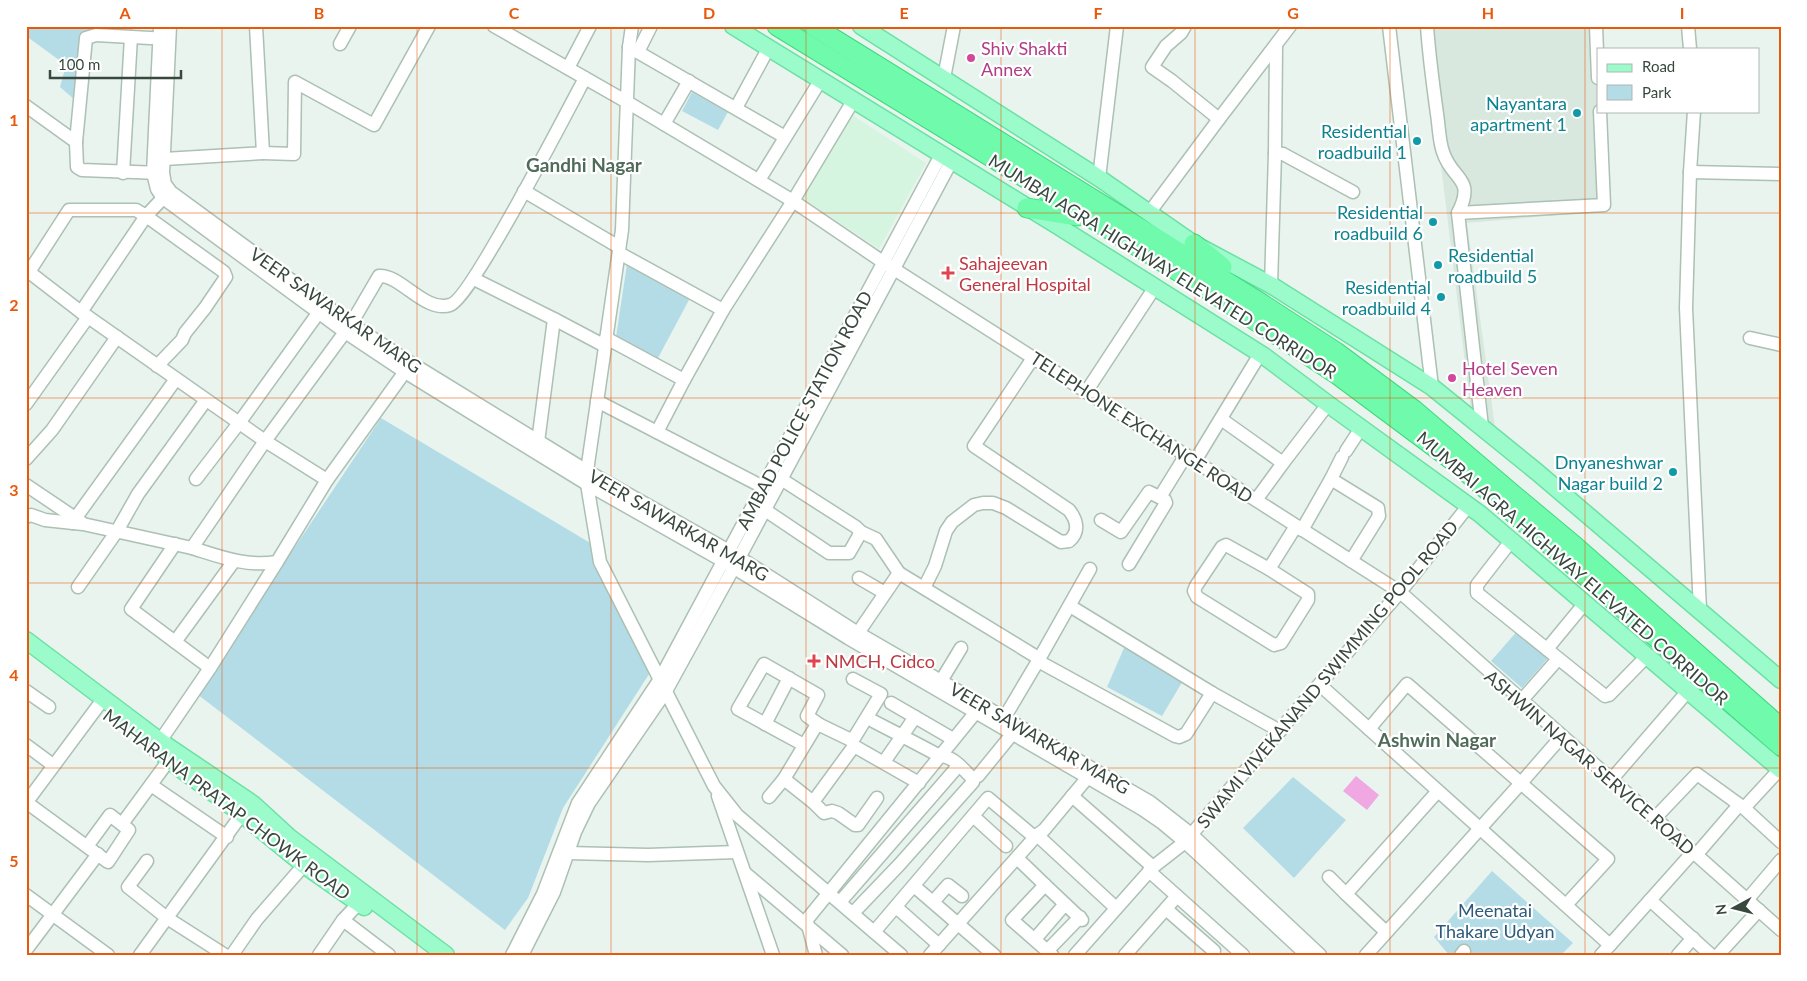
<svg xmlns="http://www.w3.org/2000/svg" width="1807" height="981" font-family="Lato,sans-serif">
<rect width="100%" height="100%" fill="#eaf4ef"/>
<path fill="#d8e8df" d="M1424,26H1599L1598,111H1603L1607,211L1467,223L1495,427L1471,412Z"/>
<path fill="#d6f5e1" d="M846,111L926,163L879,249L801,197Z"/>
<g fill="#b4dce7">
<path d="M26,26H90L89,35L79,34L75,100L60,87L66,65L26,36Z"/>
<path d="M692,92L728,112L718,130L682,111Z"/>
<path d="M627,264L690,298L658,358L616,337Z"/>
<path d="M381,418L592,544L595,567L620,614L653,668L563,808L528,898L505,930L197,694Z"/>
<path d="M1519,629L1550,656L1522,688L1491,661Z"/>
<path d="M1127,641L1184,679L1162,716L1107,687Z"/>
<path d="M1293,777L1346,820L1294,878L1243,828Z"/>
<path d="M1492,871L1573,943L1563,953L1564,955H1449L1434,937Z"/>
</g>
<path fill="#efa8e2" d="M1356,776L1379,795L1367,810L1343,791Z"/>
<g fill="none" stroke-linecap="round" stroke-linejoin="round">
<g stroke="#acc0b4" stroke-width="15">
<g id="minor">
<path d="M160,26L153,173L157,189L163,198L345,332L405,372L587,484L723,561L848,638L1142,809L1161,822L1185,842L1307,955"/>
<path d="M170,26L163,173L165,184L171,192L351,324L411,363L587,471L729,551L858,633L1150,802L1191,834L1320,955"/>
<path d="M494,26L627,102L793,201L883,262L1400,592L1781,930"/>
<path d="M632,26L629,47L622,230L587,471V484L600,562L714,786L737,815L901,955"/>
<path d="M1185,26L1181,33L1166,46L1152,67L1172,81L1219,119"/>
<path d="M1389,26L1432,387"/>
<path d="M1427,26C1429,56 1433,85 1437,114C1439,127 1439,141 1443,152C1452,181 1476,177 1458,213L1482,427"/>
<path d="M1596,26L1598,78"/>
<path d="M1688,26L1690,49"/>
<path d="M340,44L350,26"/>
<path d="M629,47L785,137"/>
<path d="M638,52L651,26"/>
<path d="M568,68L590,26"/>
<path d="M944,78L954,26"/>
<path d="M26,106L76,142"/>
<path d="M736,108L768,49"/>
<path d="M1694,111L1690,172L1686,308L1700,610"/>
<path d="M664,124L689,81"/>
<path d="M263,153L294,154L295,82L374,125L429,26"/>
<path d="M1275,153L1276,47"/>
<path d="M164,159L263,153L256,26"/>
<path d="M1690,172L1781,174"/>
<path d="M123,173L131,37"/>
<path d="M160,173L82,170L77,167L76,142L86,38L96,35L168,39"/>
<path d="M1099,178L1117,26"/>
<path d="M759,180L820,81"/>
<path d="M524,191L619,247"/>
<path d="M170,193L163,198L146,216L136,210H69L29,272L81,312L265,441L327,480L409,366"/>
<path d="M1149,213L1219,119L1290,26"/>
<path d="M1458,213L1604,205L1600,111"/>
<path d="M619,253L723,310L684,380"/>
<path d="M474,279L554,319L538,442"/>
<path d="M1271,285L1275,153L1283,154L1353,192"/>
<path d="M723,310L793,201L853,101"/>
<path d="M81,312L146,216L224,272L226,277L205,308L185,333L182,340L157,366"/>
<path d="M554,319L605,346"/>
<path d="M351,324L379,276C400,274 425,313 450,305C470,300 569,108 585,78"/>
<path d="M606,338L684,380L657,432"/>
<path d="M1750,338L1781,345"/>
<path d="M1086,392L1155,287"/>
<path d="M597,401L763,487"/>
<path d="M26,404L88,317"/>
<path d="M1221,419L1283,463L1256,500"/>
<path d="M1346,451L1361,428"/>
<path d="M26,459L52,430L117,337"/>
<path d="M1195,461L1260,354"/>
<path d="M1283,463L1328,404"/>
<path d="M196,479L239,423L319,312"/>
<path d="M781,479L856,527L861,532L876,539L899,573"/>
<path d="M1331,479L1378,508L1379,516L1351,561"/>
<path d="M26,485L81,522"/>
<path d="M1160,497L1186,455"/>
<path d="M765,510L829,553H849L861,532"/>
<path d="M26,517L31,515L45,520L83,524L192,548L265,441L345,332"/>
<path d="M1101,520L1121,532L1149,492L1165,500L1166,503L1129,564"/>
<path d="M72,523L176,379"/>
<path d="M1302,530L1331,479L1342,457"/>
<path d="M1511,541L1477,585V593L1605,696L1609,695L1647,656"/>
<path d="M175,544L131,609L210,668"/>
<path d="M1226,545L1269,569L1308,594V600L1281,643L1274,645L1197,597L1194,591L1196,586L1222,547Z"/>
<path d="M192,548C221,557 246,567 277,562L327,480"/>
<path d="M1269,569L1296,526"/>
<path d="M859,578L885,593"/>
<path d="M78,587L117,531L138,494L206,400"/>
<path d="M924,588L935,566L946,531L952,522L974,505L983,503H993L1006,508L1061,542L1069,541C1080,532 1077,520 1069,510L974,446L1033,358"/>
<path d="M1070,606L1212,693L1280,731"/>
<path d="M858,633L899,573L1040,659"/>
<path d="M175,642L234,561"/>
<path d="M1547,649L1585,603"/>
<path d="M1038,661L1175,736L1179,737L1186,734L1212,693"/>
<path d="M941,681L961,648"/>
<path d="M1320,685L1610,945L1601,955"/>
<path d="M26,691L49,707"/>
<path d="M1521,701L1558,659"/>
<path d="M891,703L953,739"/>
<path d="M873,721L902,736L884,762"/>
<path d="M765,724L789,678"/>
<path d="M1000,725L1038,661L1090,569"/>
<path d="M1369,729L1407,684L1608,859L1566,905"/>
<path d="M26,745L53,765"/>
<path d="M804,745L738,709L764,664L818,695L807,716L820,725"/>
<path d="M154,750L210,668L277,562"/>
<path d="M978,776L1013,733"/>
<path d="M784,779L816,726L820,725L851,740L854,738L881,694L853,679"/>
<path d="M1611,780L1688,691"/>
<path d="M151,785L227,837"/>
<path d="M718,796L773,955"/>
<path d="M1072,796L1153,867"/>
<path d="M769,797L784,779L813,802"/>
<path d="M877,798L858,825H855L838,813L832,811L824,813L813,802L854,746L919,783"/>
<path d="M26,802L108,862L129,830L110,815L88,845"/>
<path d="M26,803L104,698"/>
<path d="M1744,808L1780,769"/>
<path d="M973,816L1006,846"/>
<path d="M1655,818L1697,774L1744,808L1781,842"/>
<path d="M122,824L169,760"/>
<path d="M568,853L648,855L737,852"/>
<path d="M1696,855L1739,805"/>
<path d="M1017,858L1045,885L1012,920L1052,955"/>
<path d="M147,861L128,887L167,918L225,955"/>
<path d="M1149,871L1243,955"/>
<path d="M745,873L842,955"/>
<path d="M1329,877L1346,894"/>
<path d="M1045,885L1082,920"/>
<path d="M914,886L994,955"/>
<path d="M26,895L108,955"/>
<path d="M1650,900L1711,955"/>
<path d="M1747,900L1781,860"/>
<path d="M840,902L959,765"/>
<path d="M933,902L948,885L962,896"/>
<path d="M896,907L939,945"/>
<path d="M1166,909L1214,951"/>
<path d="M853,913L899,865L973,782L972,778C963,769 953,756 940,756L902,736L915,717"/>
<path d="M343,920L389,955"/>
<path d="M805,922L976,712"/>
<path d="M808,925L816,955"/>
<path d="M874,932L988,798L1032,835H1037L1044,830L1088,777"/>
<path d="M1386,932L1346,894L1438,791"/>
<path d="M1035,939L1065,904"/>
<path d="M1610,945L1693,852"/>
<path d="M26,950L98,854"/>
<path d="M1047,951L1080,917"/>
<path d="M140,955L247,807"/>
<path d="M232,955L257,919L304,865"/>
<path d="M319,955L343,920L359,903"/>
<path d="M512,955L543,894L578,803L660,679L941,155"/>
<path d="M522,955L554,892L575,832L589,803L666,691L739,558L951,162"/>
<path d="M930,955L1037,835L1116,908"/>
<path d="M1075,955L1153,867L1185,842L1303,703L1400,592L1469,505"/>
<path d="M1125,955L1177,896"/>
<path d="M1366,955L1521,783L1562,736"/>
<path d="M1461,955L1464,951"/>
<path d="M1678,955L1693,938"/>
<path d="M1718,955L1759,910"/>
</g>
</g>
<g stroke="#6be1a3" stroke-width="19">
<g id="major">
<path d="M733,26L1058,226L1264,356L1328,404L1480,514L1781,770"/>
<path d="M861,26L1099,178L1194,244L1271,285L1432,387L1537,472L1781,680"/>
<path d="M26,640L160,741L253,804L289,837L446,955"/>
<path d="M166,758L242,814L304,865L364,907"/>
</g>
</g>
<g stroke="#3eda7e" stroke-width="21">
<g id="highway">
<path d="M777,26L1212,292L1338,375L1456,463L1781,746"/>
<path d="M813,26L1259,302L1336,352L1414,410L1510,492L1576,547L1781,728"/>
<path d="M1027,208L1078,216"/>
<path d="M1194,244L1222,267"/>
</g>
</g>
<use href="#minor" stroke="#fff" stroke-width="12"/>
<use href="#major" stroke="#9cfbcb" stroke-width="16"/>
<use href="#highway" stroke="#6ffaac" stroke-width="19"/>
</g>
<path fill="none" stroke="#e8590c" stroke-width="1" stroke-opacity="0.55" d="M222,26V955M417,26V955M611,26V955M806,26V955M1001,26V955M1195,26V955M1390,26V955M1585,26V955M26,213H1781M26,398H1781M26,583H1781M26,768H1781"/>
<g fill="#d1479c" stroke="#fff" stroke-width="2">
<circle cx="971" cy="58" r="5"/>
<circle cx="1452" cy="378" r="5"/>
</g>
<g fill="#0f9aa8" stroke="#fff" stroke-width="2">
<circle cx="1577" cy="113" r="5"/>
<circle cx="1417" cy="141" r="5"/>
<circle cx="1433" cy="222" r="5"/>
<circle cx="1438" cy="265" r="5"/>
<circle cx="1441" cy="297" r="5"/>
<circle cx="1673" cy="472" r="5"/>
</g>
<g fill="#e0444e" stroke="#fff" stroke-width="2">
<path d="M945.5 265.5h5v5h5v5h-5v5h-5v-5h-5v-5h5z"/>
<path d="M811.5 653.5h5v5h5v5h-5v5h-5v-5h-5v-5h5z"/>
</g>
<g text-anchor="middle" dominant-baseline="central" stroke-width="4.5" stroke-linejoin="round" paint-order="stroke">
<g font-size="18" fill="#b23c85" stroke="#fff" text-anchor="start">
<text x="981" y="48">Shiv Shakti<tspan x="981" dy="21">Annex</tspan></text>
<text x="1462" y="368">Hotel Seven<tspan x="1462" dy="21">Heaven</tspan></text>
</g>
<g font-size="18" fill="#0d838f" stroke="#fff" text-anchor="end">
<text x="1567" y="103">Nayantara<tspan x="1567" dy="21">apartment 1</tspan></text>
<text x="1407" y="131">Residential<tspan x="1407" dy="21">roadbuild 1</tspan></text>
<text x="1423" y="212">Residential<tspan x="1423" dy="21">roadbuild 6</tspan></text>
<text x="1448" y="255" text-anchor="start">Residential<tspan x="1448" dy="21">roadbuild 5</tspan></text>
<text x="1431" y="287">Residential<tspan x="1431" dy="21">roadbuild 4</tspan></text>
<text x="1663" y="462">Dnyaneshwar<tspan x="1663" dy="21">Nagar build 2</tspan></text>
</g>
<g font-size="18" fill="#be3a42" stroke="#fff" text-anchor="start">
<text x="959" y="263">Sahajeevan<tspan x="959" dy="21">General Hospital</tspan></text>
<text x="825" y="661">NMCH, Cidco</text>
</g>
<g font-size="18" fill="#38483e" stroke="#fff">
<text transform="translate(1163 266) rotate(32)">MUMBAI AGRA HIGHWAY ELEVATED CORRIDOR</text>
<text transform="translate(336 310) rotate(35)">VEER SAWARKAR MARG</text>
<text transform="translate(804 410) rotate(-62)">AMBAD POLICE STATION ROAD</text>
<text transform="translate(1142 427) rotate(33)">TELEPHONE EXCHANGE ROAD</text>
<text transform="translate(679 525) rotate(30)">VEER SAWARKAR MARG</text>
<text transform="translate(1573 568) rotate(41)">MUMBAI AGRA HIGHWAY ELEVATED CORRIDOR</text>
<text transform="translate(1327 674) rotate(-50)">SWAMI VIVEKANAND SWIMMING POOL ROAD</text>
<text transform="translate(1040 738) rotate(30)">VEER SAWARKAR MARG</text>
<text transform="translate(1590 762) rotate(41)">ASHWIN NAGAR SERVICE ROAD</text>
<text transform="translate(227 804) rotate(37)">MAHARANA PRATAP CHOWK ROAD</text>
</g>
<g font-size="18" fill="#2c5a79" stroke="#fff">
<text x="1495" y="910">Meenatai<tspan x="1495" dy="21">Thakare Udyan</tspan></text>
</g>
<g font-size="19" font-weight="bold" fill="#4f6b59" stroke="#fff">
<text x="584" y="164">Gandhi Nagar</text>
<text x="1437" y="739">Ashwin Nagar</text>
</g>
</g>
<rect width="1807" height="981" fill="none" stroke="#ffffff" stroke-width="55"/>
<rect x="1597" y="48" width="162" height="65" fill="#ffffff" stroke="#afb6b2"/>
<rect x="1607" y="64" width="25" height="8" fill="#9cfbcb" stroke="#afb6b2"/>
<text x="1642" y="72" font-size="15" fill="#38483e">Road</text>
<rect x="1607" y="85" width="25" height="15" fill="#b4dce7" stroke="#afb6b2"/>
<text x="1642" y="98" font-size="15" fill="#38483e">Park</text>
<g transform="translate(1734 908) rotate(263)" stroke="#ffffff" stroke-width="4" paint-order="stroke">
<path d="M0-4L9 19L0 12L-9 19Z" fill="#38483e"/>
<text y="-8" font-size="14" font-weight="bold" text-anchor="middle" fill="#38483e">N</text>
</g>
<path d="M50 70v8h131v-8" fill="none" stroke="#38483e" stroke-width="2.5"/>
<text x="58" y="70" font-size="15" fill="#38483e" stroke="#ffffff" stroke-width="4" paint-order="stroke">100 m</text>
<rect x="28" y="28" width="1752" height="926" fill="none" stroke="#e8590c" stroke-width="2"/>
<g font-size="16" text-anchor="middle" font-weight="bold" fill="#e8590c">
<text x="125" y="19">A</text>
<text x="319" y="19">B</text>
<text x="514" y="19">C</text>
<text x="709" y="19">D</text>
<text x="904" y="19">E</text>
<text x="1098" y="19">F</text>
<text x="1293" y="19">G</text>
<text x="1488" y="19">H</text>
<text x="1682" y="19">I</text>
<text x="14" y="126">1</text>
<text x="14" y="311">2</text>
<text x="14" y="496">3</text>
<text x="14" y="681">4</text>
<text x="14" y="867">5</text>
</g>
</svg>
